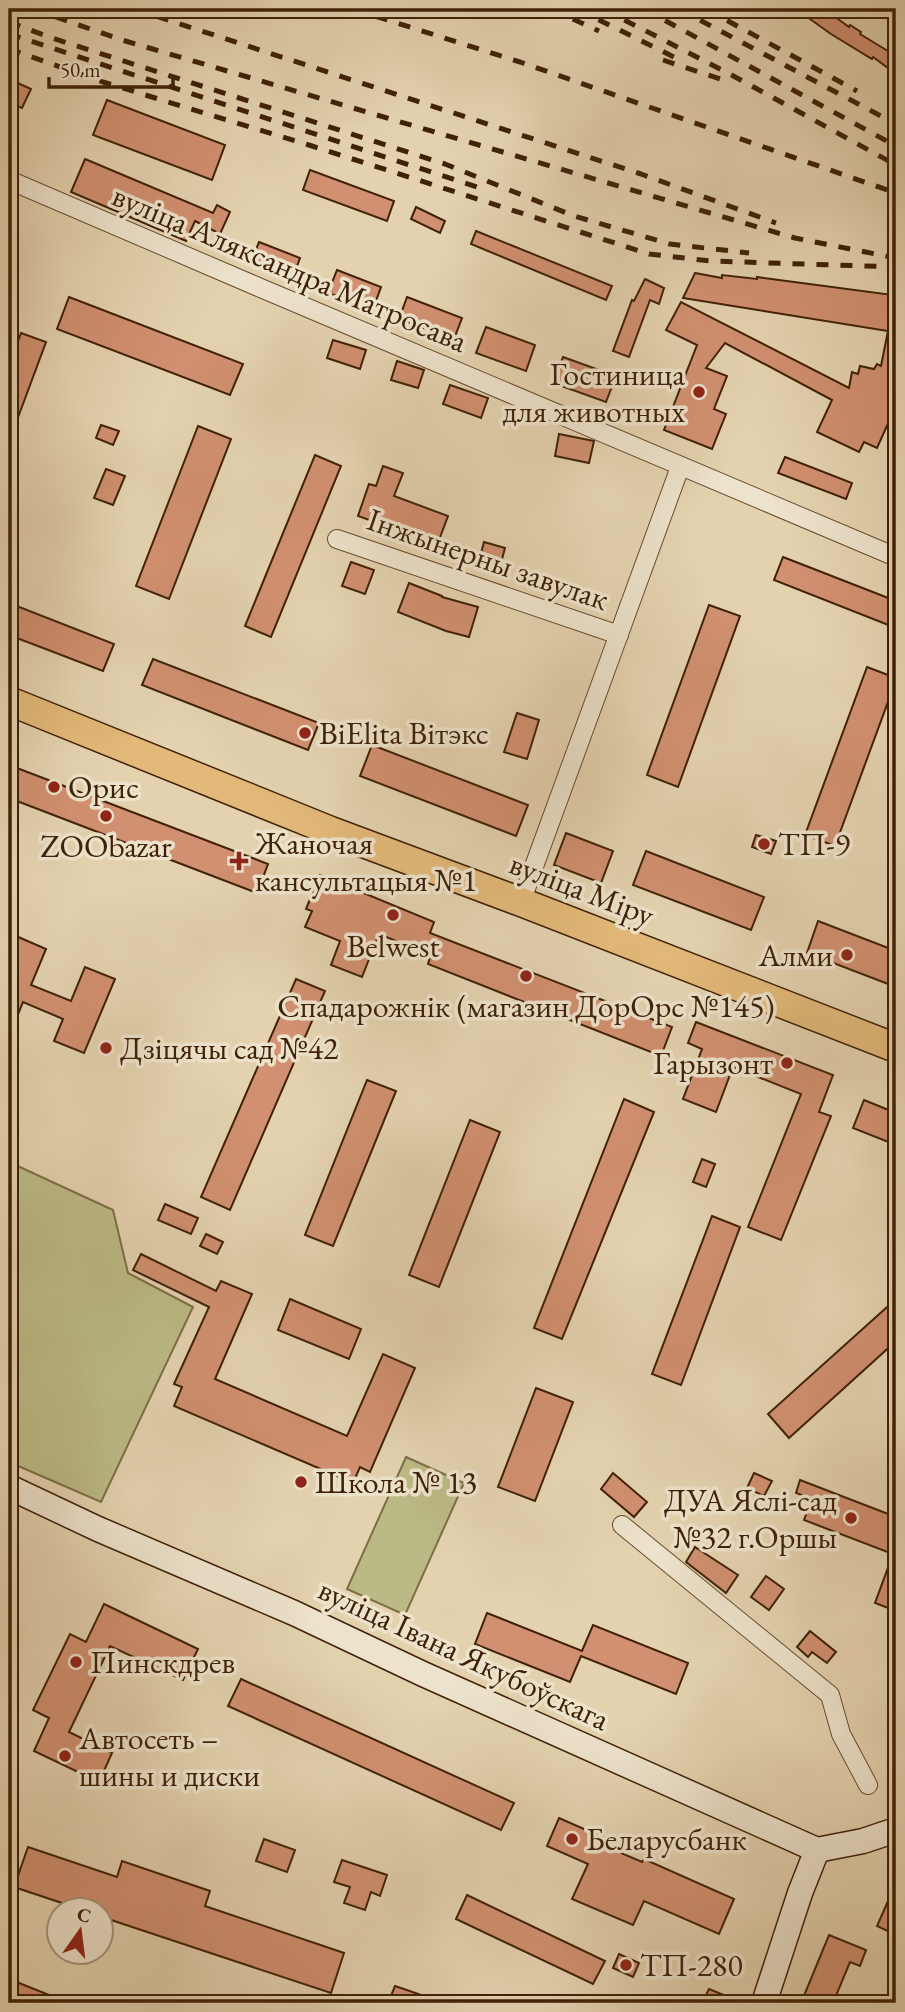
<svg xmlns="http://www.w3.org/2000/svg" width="905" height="2012" font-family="'EB Garamond',serif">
<rect width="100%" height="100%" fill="#e4d2af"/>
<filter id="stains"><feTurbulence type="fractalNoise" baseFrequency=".00286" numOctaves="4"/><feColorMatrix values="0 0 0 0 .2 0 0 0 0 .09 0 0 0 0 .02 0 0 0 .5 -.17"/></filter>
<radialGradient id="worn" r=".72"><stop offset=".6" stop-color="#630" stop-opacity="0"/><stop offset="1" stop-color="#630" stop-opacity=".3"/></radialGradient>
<g fill="#bbba86" stroke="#7d6e46" stroke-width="2">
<path d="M9,1162L113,1210L128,1273L193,1307L101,1502L9,1462Z"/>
<path d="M406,1457L464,1483L405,1615L347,1589Z"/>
</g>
<g fill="#d19071" stroke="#3f2107" stroke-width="2">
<path d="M796,9H829L827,11L849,27L850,25L861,32L860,34L896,56V74L873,57L872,59L831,34Z"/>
<path d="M9,79L31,89L22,108L9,103Z"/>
<path d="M107,100L225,145L212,180L93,135Z"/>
<path d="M85,159L213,213L217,205L230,212L220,234L195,221L186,241L71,192Z"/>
<path d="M310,170L394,201L387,221L303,190Z"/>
<path d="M416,207L445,221L440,233L411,219Z"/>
<path d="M476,231L612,286L606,300L471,244Z"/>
<path d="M259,242L300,258L293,277L252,260Z"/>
<path d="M337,270L381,287L373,309L328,293Z"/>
<path d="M695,273L722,278V275L757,279V277L893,295L889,318L896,319V406L877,448L864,442L859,452L817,432L832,400L725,343L706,368L727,376L714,409L726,414L712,449L664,430L697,345L666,330L681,302L849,388L852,372L858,374L860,366L874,369L877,364L881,366L888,331L683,298Z"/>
<path d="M645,279L664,288L659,304L650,300L629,357L613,351L632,300L634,301Z"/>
<path d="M69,297L243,364L230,395L57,329Z"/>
<path d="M407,297L462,318L454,339L399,319Z"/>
<path d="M486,327L535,345L526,371L476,353Z"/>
<path d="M21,333L46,342L10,439L9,366Z"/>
<path d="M333,340L366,350L360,369L327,358Z"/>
<path d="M563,357L616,376L606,402L553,383Z"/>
<path d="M397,361L424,370L418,388L391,380Z"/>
<path d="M450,385L488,398L481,418L443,404Z"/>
<path d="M101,425L119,431L113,445L96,438Z"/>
<path d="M198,426L231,439L169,599L136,586Z"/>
<path d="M559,434L594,441L589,463L555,456Z"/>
<path d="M315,455L341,466L271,637L245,626Z"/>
<path d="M785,457L852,483L846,499L778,473Z"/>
<path d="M383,466L403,473L394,496L448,516L439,540L384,520L383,525L358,516L369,484L376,486Z"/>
<path d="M106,469L125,476L113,505L94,498Z"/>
<path d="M484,542L505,548L501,563L480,557Z"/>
<path d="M783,557L896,601V628L774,580Z"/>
<path d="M351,562L374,570L365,594L342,586Z"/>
<path d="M409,583L442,596V597L478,607L469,637L446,631L398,612Z"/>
<path d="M9,603L114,644L103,671L9,635Z"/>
<path d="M709,605L740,616L678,787L647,775Z"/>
<path d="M153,659L319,723L308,750L142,685Z"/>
<path d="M867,667L896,678V680L835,846L805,835Z"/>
<path d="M517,713L539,720L527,759L504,752Z"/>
<path d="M372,745L528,805L516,836L360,776Z"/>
<path d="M9,765L268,864L257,893L9,798Z"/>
<path d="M566,833L613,851L601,883L554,865Z"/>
<path d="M756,835L776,841L771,854L752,847Z"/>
<path d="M646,851L764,897L751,930L633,885Z"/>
<path d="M320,875L434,922L430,933L672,1027L661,1056L428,964L431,955L379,934L362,977L331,965L340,941L305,927L312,911L306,909Z"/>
<path d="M818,921L896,951V987L807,953Z"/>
<path d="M16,936L46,949L31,985L71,1001L85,967L115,979L84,1053L54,1041L63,1019L23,1002L9,1037V954Z"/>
<path d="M296,979L325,991L230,1210L201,1197Z"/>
<path d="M696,1022L833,1075L819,1112L831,1116L781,1240L748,1227L801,1094L733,1067L716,1112L683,1099L702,1049L688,1043Z"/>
<path d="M367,1080L396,1091L333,1246L305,1235Z"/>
<path d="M624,1099L654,1112L562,1339L534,1328Z"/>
<path d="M864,1100L896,1113V1145L853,1128Z"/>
<path d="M470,1120L500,1132L439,1287L409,1275Z"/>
<path d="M702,1159L715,1164L706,1187L693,1182Z"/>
<path d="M165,1204L198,1218L191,1234L158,1220Z"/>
<path d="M712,1216L740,1227L681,1385L652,1374Z"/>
<path d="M206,1234L223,1242L217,1254L200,1246Z"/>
<path d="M141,1254L216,1291L221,1281L252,1294L215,1379L347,1436L383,1354L415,1368L370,1472L360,1467L353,1483L174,1406L182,1387L174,1384L209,1307L133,1270Z"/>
<path d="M290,1299L361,1329L349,1359L278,1330Z"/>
<path d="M896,1299V1341L789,1438L768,1414Z"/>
<path d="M536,1388L573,1402L535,1501L498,1487Z"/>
<path d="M613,1473L647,1502L634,1517L601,1489Z"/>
<path d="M754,1473L772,1481L764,1496L747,1488Z"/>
<path d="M800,1480L896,1517V1611L875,1603L893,1554L804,1520L812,1499L796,1493Z"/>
<path d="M695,1547L738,1575L726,1593L686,1562Z"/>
<path d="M766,1576L784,1589L769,1610L751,1597Z"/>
<path d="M104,1604L198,1649L183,1680L110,1646L69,1732L112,1753L99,1782L34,1751L49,1718L33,1710L70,1634L86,1642Z"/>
<path d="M487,1613L582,1651L593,1625L688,1663L676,1694L581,1656L570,1682L475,1644Z"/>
<path d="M810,1631L836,1652L827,1663L812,1652L808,1657L797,1647Z"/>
<path d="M241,1679L514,1803L501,1830L228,1706Z"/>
<path d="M559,1818L609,1840L607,1847L642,1862L644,1859L734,1899L719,1934L644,1901L633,1925L572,1899L588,1864L547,1846Z"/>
<path d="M264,1839L295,1850L287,1872L256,1861Z"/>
<path d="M28,1847L117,1877L122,1861L210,1891L205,1906L344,1953L331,1993L102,1917V1910H83L14,1887Z"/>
<path d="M342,1860L387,1875L380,1896L371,1892L365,1910L344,1903L350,1887L334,1882Z"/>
<path d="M896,1883V1935L877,1926Z"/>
<path d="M467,1895L605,1961L593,1984L456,1919Z"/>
<path d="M829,1935L866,1950L860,1966L850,1962L833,2003H801Z"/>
<path d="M619,1954L639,1963L633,1977L613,1968Z"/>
<path d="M9,1979L69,2003H9Z"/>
<path d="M395,1986L439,2001L438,2003H388Z"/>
<path d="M709,1989L743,2003H702Z"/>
</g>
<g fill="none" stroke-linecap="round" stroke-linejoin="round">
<g stroke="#684d31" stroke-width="20">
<g id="street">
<path d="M9,180L263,289L896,557"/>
<path d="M337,539L619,635"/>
<path d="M521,902L680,467"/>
<path d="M622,1525L830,1695L841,1734L868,1785"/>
</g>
</g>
<g stroke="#3f2107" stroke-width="27">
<g id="secondary">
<path d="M9,1487L98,1529L294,1613L423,1674L817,1850L863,1841L896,1830"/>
<path d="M764,2003L800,1893L817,1850"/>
</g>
</g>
<g stroke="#3f2107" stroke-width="31">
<path id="primary" d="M9,701L331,831L521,902L896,1048"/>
</g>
<use href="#street" stroke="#ede2cb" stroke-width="18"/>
<use href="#secondary" stroke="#ede2cb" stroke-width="24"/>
<use href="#primary" stroke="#e2b978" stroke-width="28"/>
<g stroke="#3f2107" stroke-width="5" stroke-dasharray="12 12" stroke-linecap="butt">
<path d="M33,9L122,40L795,238L896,258"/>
<path d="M134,9L641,174L776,223"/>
<path d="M353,9L520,62L896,193"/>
<path d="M551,9L599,31"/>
<path d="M577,9L674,57"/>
<path d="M603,9L728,73L896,165"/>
<path d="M644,9L896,146"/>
<path d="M679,9L896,124"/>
<path d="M706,9L857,91"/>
<path d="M9,22L49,37L445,164L574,216L670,244L749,253"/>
<path d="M9,34L477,187"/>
<path d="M9,49L103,82L312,146L649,254L710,261L896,267"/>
<path d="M663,60L720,79"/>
</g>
</g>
<g fill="#8f2418" stroke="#ede2cb" stroke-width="2.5">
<circle cx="699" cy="392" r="7"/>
<circle cx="305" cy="733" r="7"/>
<circle cx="54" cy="787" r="7"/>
<circle cx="106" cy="816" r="7"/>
<circle cx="764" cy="844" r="7"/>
<path d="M235.5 850.5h7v7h7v7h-7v7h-7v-7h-7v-7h7z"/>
<circle cx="393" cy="915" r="7"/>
<circle cx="847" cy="955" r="7"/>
<circle cx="526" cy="976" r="7"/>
<circle cx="106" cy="1048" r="7"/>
<circle cx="787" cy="1063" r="7"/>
<circle cx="301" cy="1482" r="7"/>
<circle cx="851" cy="1518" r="7"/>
<circle cx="76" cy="1662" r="7"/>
<circle cx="65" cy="1756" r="7"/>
<circle cx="572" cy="1839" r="7"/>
<circle cx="626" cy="1965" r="7"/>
</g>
<g text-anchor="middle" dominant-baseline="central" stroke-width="7" stroke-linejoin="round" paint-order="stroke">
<g font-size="32" fill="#3f2107" stroke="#ede2cb">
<text transform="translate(290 268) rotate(23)">вуліца Аляксандра Матросава</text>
<text transform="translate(488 559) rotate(19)">Інжынерны завулак</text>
<text transform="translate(582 889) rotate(21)">вуліца Міру</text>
<text transform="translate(464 1654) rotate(25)">вуліца Івана Якубоўскага</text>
</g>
<g font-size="32" fill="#3f2107" stroke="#ede2cb" text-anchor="start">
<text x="685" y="374" text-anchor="end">Гостиница<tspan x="685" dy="37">для животных</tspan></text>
<text x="319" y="733">ВiElita Вітэкс</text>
<text x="68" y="787">Орис</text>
<text x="255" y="843">Жаночая<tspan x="255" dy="37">кансультацыя №1</tspan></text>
<text x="778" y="844">ТП-9</text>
<text x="106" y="846" text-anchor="middle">ZOObazar</text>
<text x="393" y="946" text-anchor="middle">Belwest</text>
<text x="833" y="955" text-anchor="end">Алми</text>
<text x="526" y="1006" text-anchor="middle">Спадарожнік (магазин ДорОрс №145)</text>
<text x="120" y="1048">Дзіцячы сад №42</text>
<text x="773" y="1063" text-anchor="end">Гарызонт</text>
<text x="315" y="1482">Школа № 13</text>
<text x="837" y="1500" text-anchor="end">ДУА Яслі-сад<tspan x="837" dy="37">№32 г.Оршы</tspan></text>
<text x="90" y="1662">Пинскдрев</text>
<text x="79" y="1738">Автосеть –<tspan x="79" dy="37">шины и диски</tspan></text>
<text x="586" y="1839">Беларусбанк</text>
<text x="640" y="1965">ТП-280</text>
</g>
</g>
<rect width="905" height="2012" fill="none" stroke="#e4d2af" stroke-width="35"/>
<rect x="10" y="10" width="884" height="1991" fill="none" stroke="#3f2107" stroke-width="3.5"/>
<rect x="18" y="18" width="870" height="1977" fill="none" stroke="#3f2107" stroke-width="2"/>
<g transform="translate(80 1931) rotate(14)"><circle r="33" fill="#ede2cb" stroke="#a7957d" stroke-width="2"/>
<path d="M0-5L12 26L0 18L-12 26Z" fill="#8f2418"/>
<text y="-10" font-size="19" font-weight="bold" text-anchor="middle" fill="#3f2107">С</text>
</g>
<path d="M49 77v10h124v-10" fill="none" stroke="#3f2107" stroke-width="3.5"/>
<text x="60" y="77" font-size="21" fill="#3f2107" stroke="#ede2cb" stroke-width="5" paint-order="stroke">50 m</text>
<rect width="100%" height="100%" filter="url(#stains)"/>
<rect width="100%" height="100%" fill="url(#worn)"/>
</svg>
